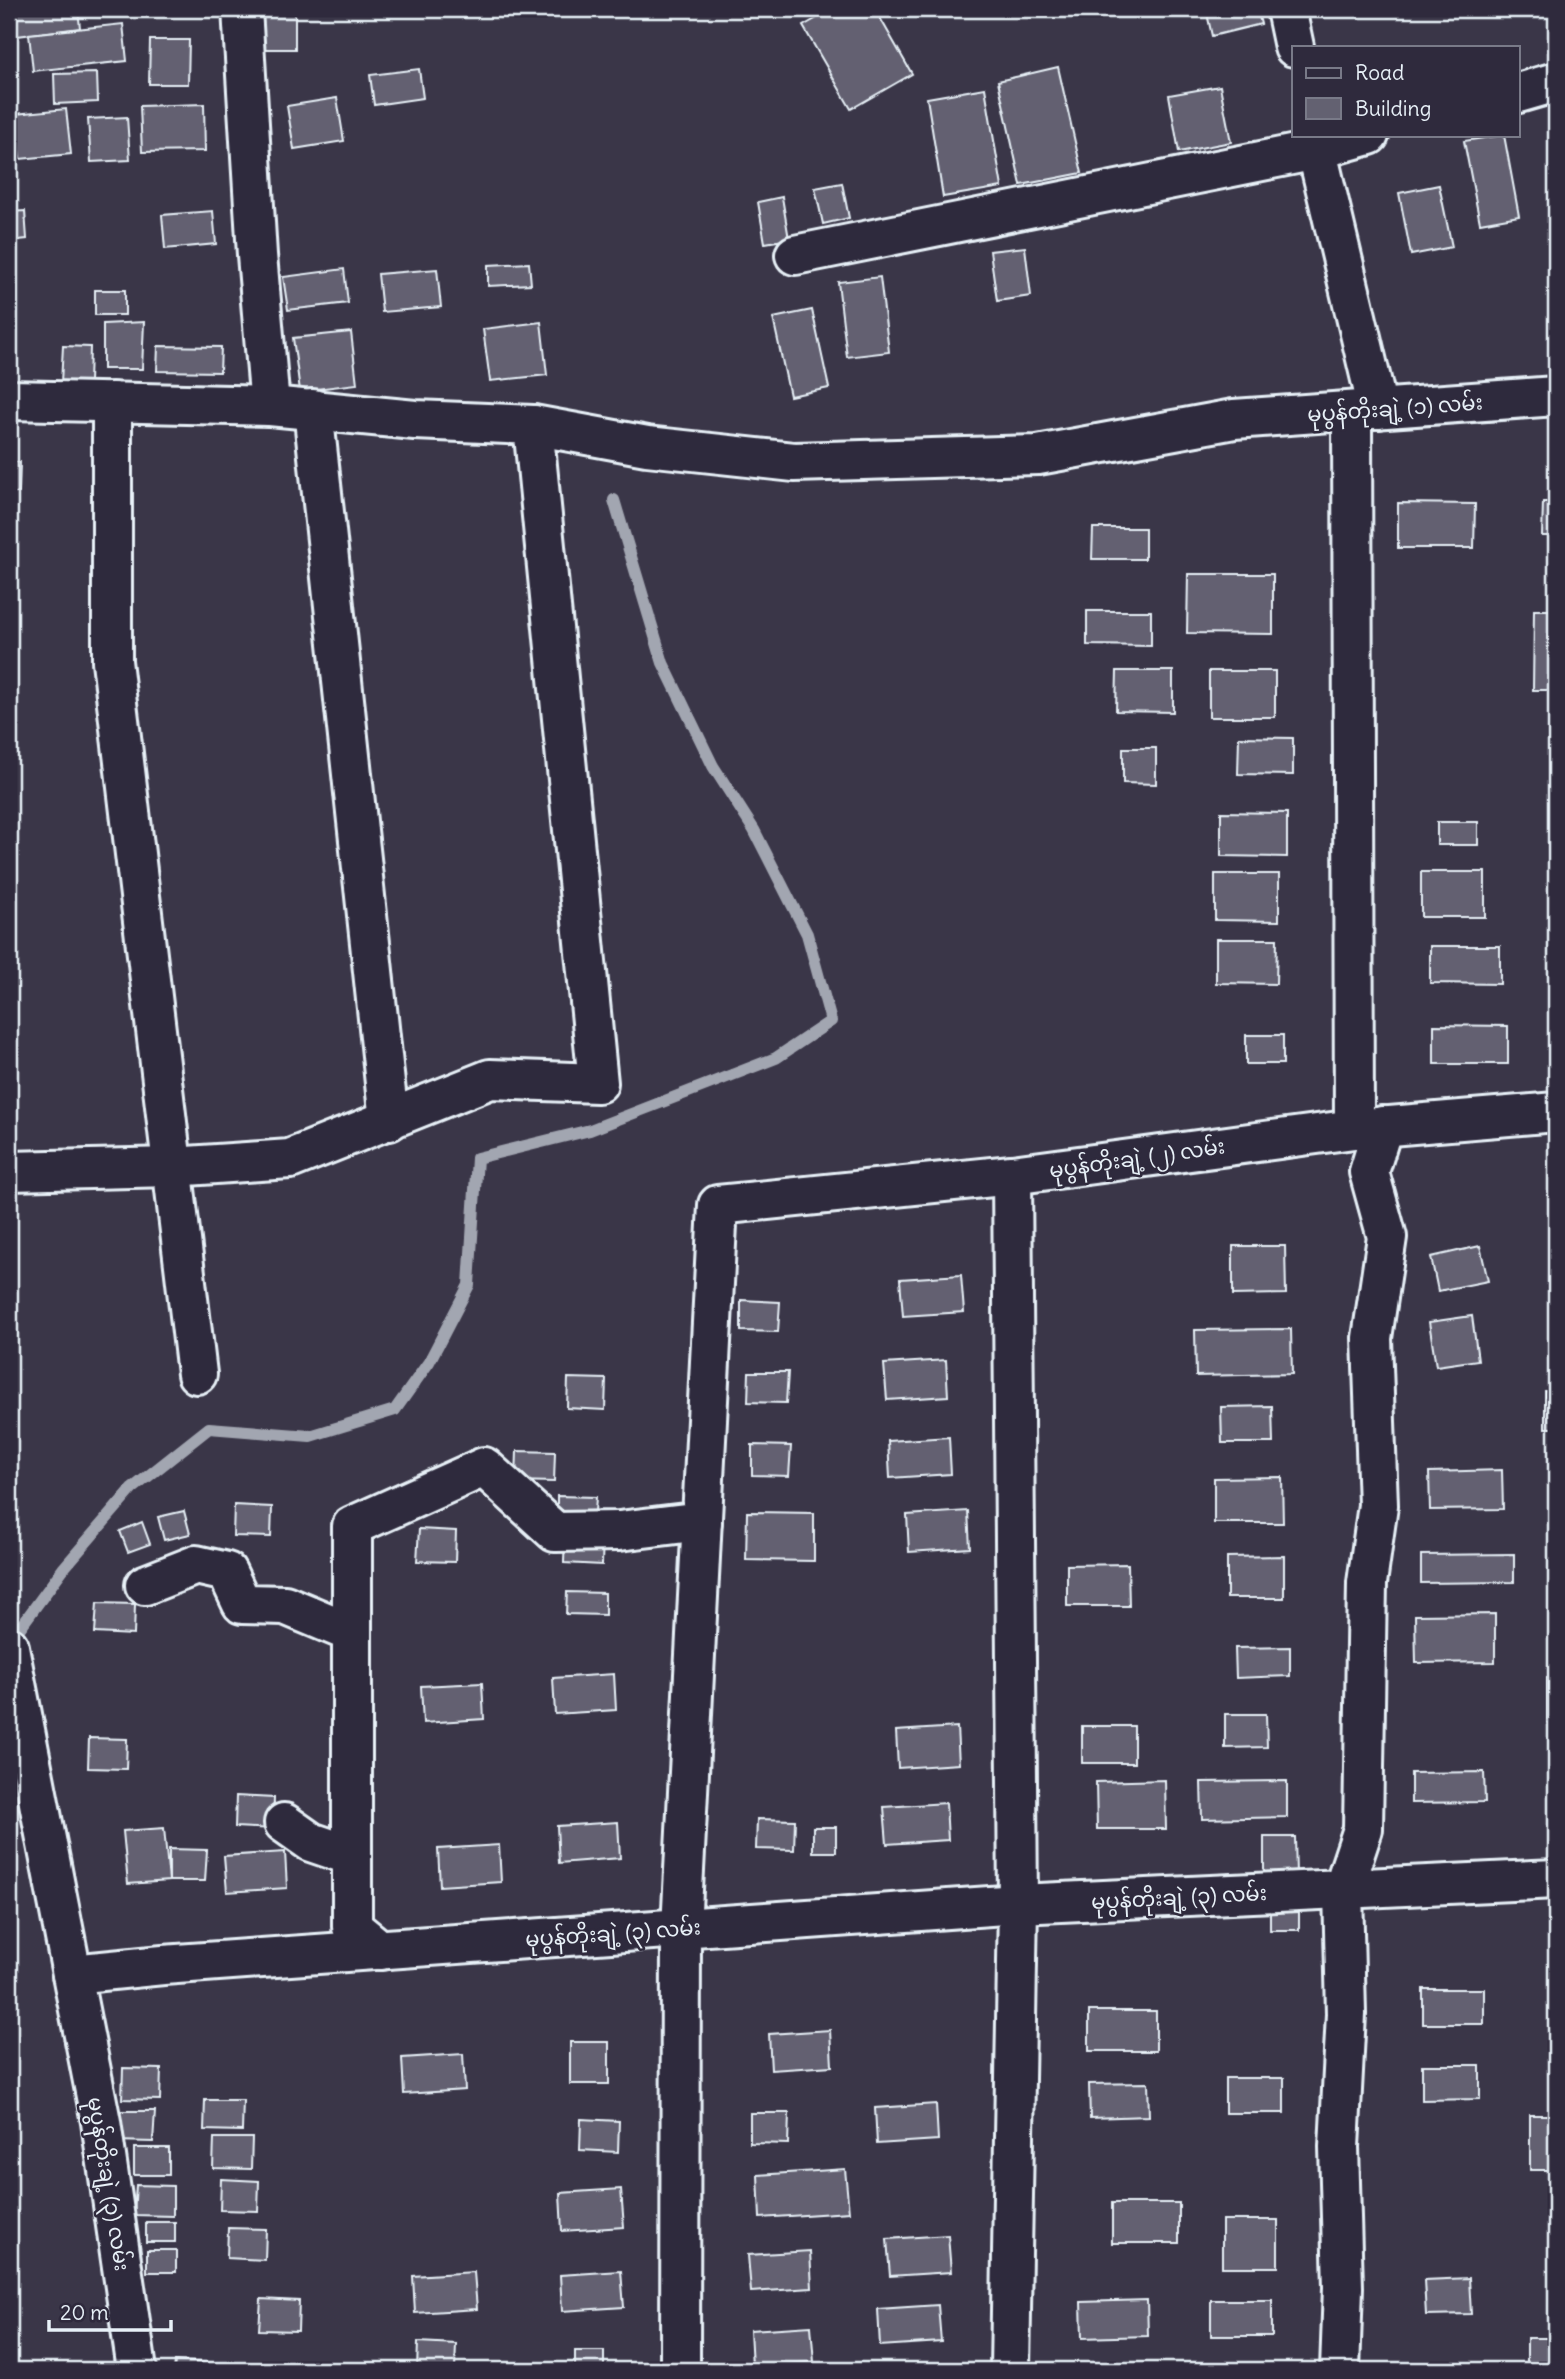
<svg xmlns="http://www.w3.org/2000/svg" width="1565" height="2379" font-family="Delius,'Noto Sans Myanmar',sans-serif">
<rect width="100%" height="100%" fill="#3a3648"/>
<filter id="ink" filterUnits="userSpaceOnUse"><feTurbulence type="fractalNoise" baseFrequency=".0143" numOctaves="2"/><feDisplacementMap in="SourceGraphic" scale="14" xChannelSelector="R" yChannelSelector="G"/><feConvolveMatrix kernelMatrix="1 2 1 2 8 2 1 2 1" color-interpolation-filters="sRGB"/></filter>
<g filter="url(#ink)">
<g fill="none" stroke-linecap="round" stroke-linejoin="round">
<path stroke="#a2a6b1" stroke-width="12" d="M9,1627L19,1629L63,1569L132,1489L209,1428L310,1436L395,1410L429,1362L469,1285L477,1158L590,1130L776,1058L831,1021L807,934L754,830L713,766L663,663L614,500"/>
</g>
<g fill="#636171" stroke="#e8f1f8" stroke-width="2">
<path d="M9,9H78L80,28L9,37Z"/>
<rect x="251" y="9" width="44" height="40"/>
<path d="M833,9H875L912,74L851,109L803,26Z"/>
<path d="M1206,9H1257L1261,24L1212,36Z"/>
<path d="M123,24L127,61L33,71L29,34Z"/>
<path d="M150,40H189L188,84H149Z"/>
<path d="M1058,67L1082,173L1021,185L998,81Z"/>
<path d="M419,69L423,98L374,105L370,75Z"/>
<path d="M97,73L98,102L55,104L54,74Z"/>
<path d="M1220,86L1231,142L1179,152L1169,95Z"/>
<path d="M985,88L1002,187L943,197L927,98Z"/>
<path d="M337,98L344,141L294,149L287,106Z"/>
<path d="M204,104L205,151L142,152L140,106Z"/>
<path d="M66,109L71,154L20,159L15,114Z"/>
<path d="M127,117L130,160L91,162L88,119Z"/>
<path d="M1504,135L1519,216L1480,223L1464,141Z"/>
<path d="M842,183L849,218L823,224L815,188Z"/>
<path d="M1439,185L1452,247L1411,255L1399,193Z"/>
<path d="M782,197L789,239L765,243L758,202Z"/>
<path d="M25,211L27,239L9,241V212Z"/>
<path d="M213,211L216,244L165,249L162,215Z"/>
<path d="M1025,247L1031,296L997,301L990,251Z"/>
<path d="M529,263L531,284L488,286V265Z"/>
<path d="M344,269L348,303L288,310L283,277Z"/>
<path d="M437,269L441,307L382,312L378,274Z"/>
<path d="M880,277L889,352L847,357L838,282Z"/>
<rect x="95" y="290" width="30" height="25"/>
<path d="M812,310L829,388L790,396L773,318Z"/>
<path d="M144,322L142,369H103V324Z"/>
<path d="M541,322L547,375L490,381L483,329Z"/>
<path d="M351,332L357,384L300,391L293,338Z"/>
<path d="M63,346L90,347L89,384L61,383Z"/>
<path d="M158,346L221,347L220,372L157,371Z"/>
<path d="M9,462H20L19,493H9Z"/>
<path d="M1543,502H1556V536H1542Z"/>
<path d="M1398,503L1475,504L1474,548H1398Z"/>
<path d="M1093,528H1145V559H1092Z"/>
<path d="M1188,574H1273V634L1187,633Z"/>
<path d="M1534,610H1556V690H1533Z"/>
<path d="M1087,611H1151V646L1087,645Z"/>
<path d="M1117,671H1173V712L1116,711Z"/>
<rect x="1209" y="671" width="66" height="46"/>
<rect x="1549" y="720" width="7" height="40"/>
<path d="M1239,737L1293,738V775L1238,774Z"/>
<path d="M1123,748H1156V784L1123,783Z"/>
<rect x="1552" y="783" width="4" height="44"/>
<path d="M1221,812L1287,813V857L1221,856Z"/>
<rect x="1437" y="822" width="41" height="23"/>
<rect x="1549" y="849" width="7" height="31"/>
<rect x="1421" y="872" width="64" height="45"/>
<path d="M1215,874H1279V921L1215,920Z"/>
<path d="M1216,939H1277L1276,984L1216,983Z"/>
<path d="M1430,946H1500V984L1430,983Z"/>
<path d="M1434,1025L1508,1026V1064H1434Z"/>
<rect x="1246" y="1035" width="37" height="29"/>
<path d="M1551,1234H1556V1281H1552Z"/>
<path d="M1233,1246H1285L1286,1294L1233,1295Z"/>
<path d="M1480,1246L1488,1281L1438,1291L1431,1257Z"/>
<path d="M961,1275L964,1312L903,1316L900,1279Z"/>
<path d="M741,1300L780,1302L778,1332L741,1331Z"/>
<path d="M1472,1316L1478,1360L1436,1366L1429,1322Z"/>
<path d="M1291,1329L1292,1374L1196,1376L1195,1330Z"/>
<path d="M946,1360L948,1396L887,1400L884,1364Z"/>
<path d="M749,1372H788L786,1403L748,1402Z"/>
<path d="M568,1378L606,1379L605,1410L567,1408Z"/>
<rect x="1545" y="1391" width="11" height="37"/>
<path d="M1272,1406L1273,1443H1222L1221,1407Z"/>
<path d="M949,1437L951,1474L890,1478L888,1441Z"/>
<path d="M752,1445L791,1446L789,1476L752,1475Z"/>
<path d="M517,1451L555,1452L554,1482L516,1481Z"/>
<path d="M1502,1470L1503,1509L1430,1510L1429,1472Z"/>
<path d="M1282,1477L1283,1523H1214V1478Z"/>
<path d="M557,1496L596,1497L594,1527L557,1526Z"/>
<path d="M234,1505L272,1507L271,1537L233,1536Z"/>
<path d="M184,1511L190,1534L164,1540L158,1517Z"/>
<path d="M968,1511L970,1548L909,1552L907,1515Z"/>
<path d="M747,1512L814,1513V1561L746,1560Z"/>
<path d="M142,1522L150,1544L128,1552L120,1531Z"/>
<path d="M419,1529L456,1531L455,1562L417,1561Z"/>
<path d="M565,1533L603,1534L602,1565L564,1563Z"/>
<path d="M1514,1554V1582L1421,1583V1555Z"/>
<path d="M1284,1556V1598H1227V1557Z"/>
<path d="M1128,1564L1129,1606H1067V1565Z"/>
<path d="M567,1592L605,1593V1615L566,1614Z"/>
<path d="M97,1603L135,1604L134,1635L95,1633Z"/>
<path d="M1495,1614V1662L1416,1663L1415,1615Z"/>
<path d="M1290,1647V1676L1236,1678L1235,1648Z"/>
<path d="M614,1674L616,1710L555,1714L553,1678Z"/>
<rect x="1547" y="1678" width="9" height="45"/>
<path d="M482,1683L484,1719L423,1723L421,1686Z"/>
<path d="M1225,1714H1266L1267,1747L1225,1748Z"/>
<rect x="1082" y="1726" width="52" height="37"/>
<path d="M957,1727L959,1764L898,1768L896,1731Z"/>
<path d="M89,1738L127,1739L126,1769L88,1768Z"/>
<path d="M1484,1772L1485,1802L1411,1803V1773Z"/>
<path d="M1165,1780L1166,1829H1097L1096,1782Z"/>
<path d="M1287,1781V1817L1202,1819L1201,1782Z"/>
<path d="M236,1796L274,1798L273,1829L235,1827Z"/>
<path d="M946,1803L948,1840L887,1844L884,1807Z"/>
<path d="M757,1819L795,1820L794,1850L756,1849Z"/>
<path d="M618,1822L620,1858L559,1863L557,1826Z"/>
<rect x="813" y="1827" width="23" height="25"/>
<path d="M164,1828L169,1881L128,1884L123,1831Z"/>
<path d="M1264,1837H1295L1296,1875L1264,1876Z"/>
<path d="M499,1845L501,1882L440,1886L438,1849Z"/>
<path d="M169,1849L207,1850L205,1881H169Z"/>
<path d="M285,1852L287,1888L227,1892L224,1856Z"/>
<rect x="1270" y="1905" width="29" height="25"/>
<rect x="1423" y="1989" width="61" height="35"/>
<rect x="1089" y="2011" width="67" height="40"/>
<path d="M830,2030L832,2066L771,2070L769,2034Z"/>
<rect x="570" y="2042" width="39" height="42"/>
<path d="M463,2054L465,2090L404,2094L402,2058Z"/>
<path d="M1422,2065H1480V2099L1422,2100Z"/>
<path d="M123,2068L161,2069L160,2100L122,2099Z"/>
<rect x="1225" y="2078" width="59" height="35"/>
<path d="M1148,2083L1149,2116L1090,2118L1089,2084Z"/>
<path d="M205,2100H243L242,2131L204,2130Z"/>
<path d="M936,2104L938,2140L877,2144L875,2108Z"/>
<path d="M116,2111H155L153,2142L115,2141Z"/>
<path d="M750,2113H789L788,2144L750,2143Z"/>
<rect x="1530" y="2115" width="26" height="55"/>
<path d="M581,2119L619,2121L618,2152L580,2150Z"/>
<path d="M214,2138H252L251,2169L213,2168Z"/>
<rect x="134" y="2148" width="35" height="27"/>
<path d="M845,2169L849,2212L760,2218L758,2175Z"/>
<path d="M221,2179L259,2181L258,2211L220,2210Z"/>
<path d="M136,2185L173,2186V2216L134,2215Z"/>
<path d="M621,2189L624,2227L562,2231L560,2193Z"/>
<rect x="1112" y="2203" width="67" height="40"/>
<rect x="1222" y="2220" width="56" height="47"/>
<rect x="146" y="2222" width="29" height="20"/>
<path d="M228,2228L266,2229L265,2260L227,2258Z"/>
<path d="M948,2235L951,2272L890,2276L887,2239Z"/>
<rect x="147" y="2250" width="29" height="22"/>
<path d="M810,2251L812,2288L751,2292L748,2255Z"/>
<path d="M621,2271L624,2307L562,2311L560,2275Z"/>
<path d="M474,2272L477,2309L415,2313L413,2276Z"/>
<path d="M1469,2278L1471,2314L1426,2315L1424,2280Z"/>
<path d="M261,2299L299,2301L298,2331L259,2330Z"/>
<path d="M1147,2300L1148,2336L1082,2338L1081,2302Z"/>
<rect x="1211" y="2300" width="61" height="36"/>
<path d="M938,2305L941,2342L880,2346L878,2309Z"/>
<path d="M811,2326L814,2362L752,2366L750,2330Z"/>
<rect x="1527" y="2338" width="29" height="32"/>
<path d="M418,2342L456,2344L455,2370H417Z"/>
<rect x="575" y="2351" width="29" height="19"/>
<path d="M175,2361L212,2363V2370H174Z"/>
</g>
<g fill="none" stroke-linecap="round" stroke-linejoin="round">
<g stroke="#e8f1f8" stroke-width="44">
<g id="minor">
<path d="M242,9L257,255L270,406"/>
<path d="M1286,9L1294,47"/>
<path d="M1518,93L1556,82"/>
<path d="M1313,135L1378,409"/>
<path d="M795,255L1316,150L1369,135"/>
<path d="M9,400L270,406L415,420L533,425L647,446L794,462L1038,455L1234,419L1556,396"/>
<path d="M112,402V661L197,1374"/>
<path d="M313,409L389,1121"/>
<path d="M1352,411L1354,1129"/>
<path d="M9,1171L172,1167L290,1159L490,1079L598,1083L533,425"/>
<path d="M145,1585L196,1565L227,1572L242,1604L285,1605L352,1633"/>
<path d="M9,1647L72,1974"/>
<path d="M284,1823L311,1842L352,1856"/>
<path d="M380,1950L352,1927V1526L484,1467L555,1532L619,1531L702,1521"/>
<path d="M137,2370L101,2122L72,1974L163,1965L1018,1904L1556,1879"/>
<path d="M680,2370L681,1929L718,1205L1012,1175L1354,1129L1556,1112"/>
<path d="M1010,2370L1018,1904L1012,1175"/>
<path d="M1340,2370L1343,2287L1339,2147L1346,2014L1343,1889L1363,1829L1367,1583L1378,1505L1372,1338L1387,1237L1369,1172L1383,1126"/>
</g>
</g>
<use href="#minor" stroke="#2f2a3d" stroke-width="38"/>
</g>
</g>
<g text-anchor="middle" dominant-baseline="central" stroke-width="5" stroke-linejoin="round" paint-order="stroke">
<g font-size="21" fill="#e8f1f8" stroke="#2f2a3d">
<text transform="translate(1395 408) rotate(-4)">မုပွန်တိုးချဲ့ (၁) လမ်း</text>
<text transform="translate(1137 1158) rotate(-8)">မုပွန်တိုးချဲ့ (၂) လမ်း</text>
<text transform="translate(1179 1897) rotate(-3)">မုပွန်တိုးချဲ့ (၃) လမ်း</text>
<text transform="translate(613 1933) rotate(-4)">မုပွန်တိုးချဲ့ (၃) လမ်း</text>
<text transform="translate(109 2184) rotate(81)">မုပွန်တိုးချဲ့ (၃) လမ်း</text>
</g>
</g>
<rect width="1565" height="2379" fill="none" stroke="#2f2a3d" stroke-width="35"/>
<rect x="18" y="18" width="1530" height="2344" fill="none" stroke="#e8f1f8" stroke-width="2.5" filter="url(#ink)"/>
<rect x="1292" y="46" width="228" height="91" fill="#2f2a3d" stroke="#797a88" stroke-width="2"/>
<rect x="1306" y="68" width="35" height="10" fill="#2f2a3d" stroke="#797a88" stroke-width="2"/>
<text x="1355" y="80" font-size="21" fill="#e8f1f8">Road</text>
<rect x="1306" y="98" width="35" height="21" fill="#636171" stroke="#797a88" stroke-width="2"/>
<text x="1355" y="116" font-size="21" fill="#e8f1f8">Building</text>
<path d="M49 2320v10h122v-10" fill="none" stroke="#e8f1f8" stroke-width="3.5"/>
<text x="60" y="2320" font-size="21" fill="#e8f1f8" stroke="#2f2a3d" stroke-width="5" paint-order="stroke">20 m</text>
</svg>
